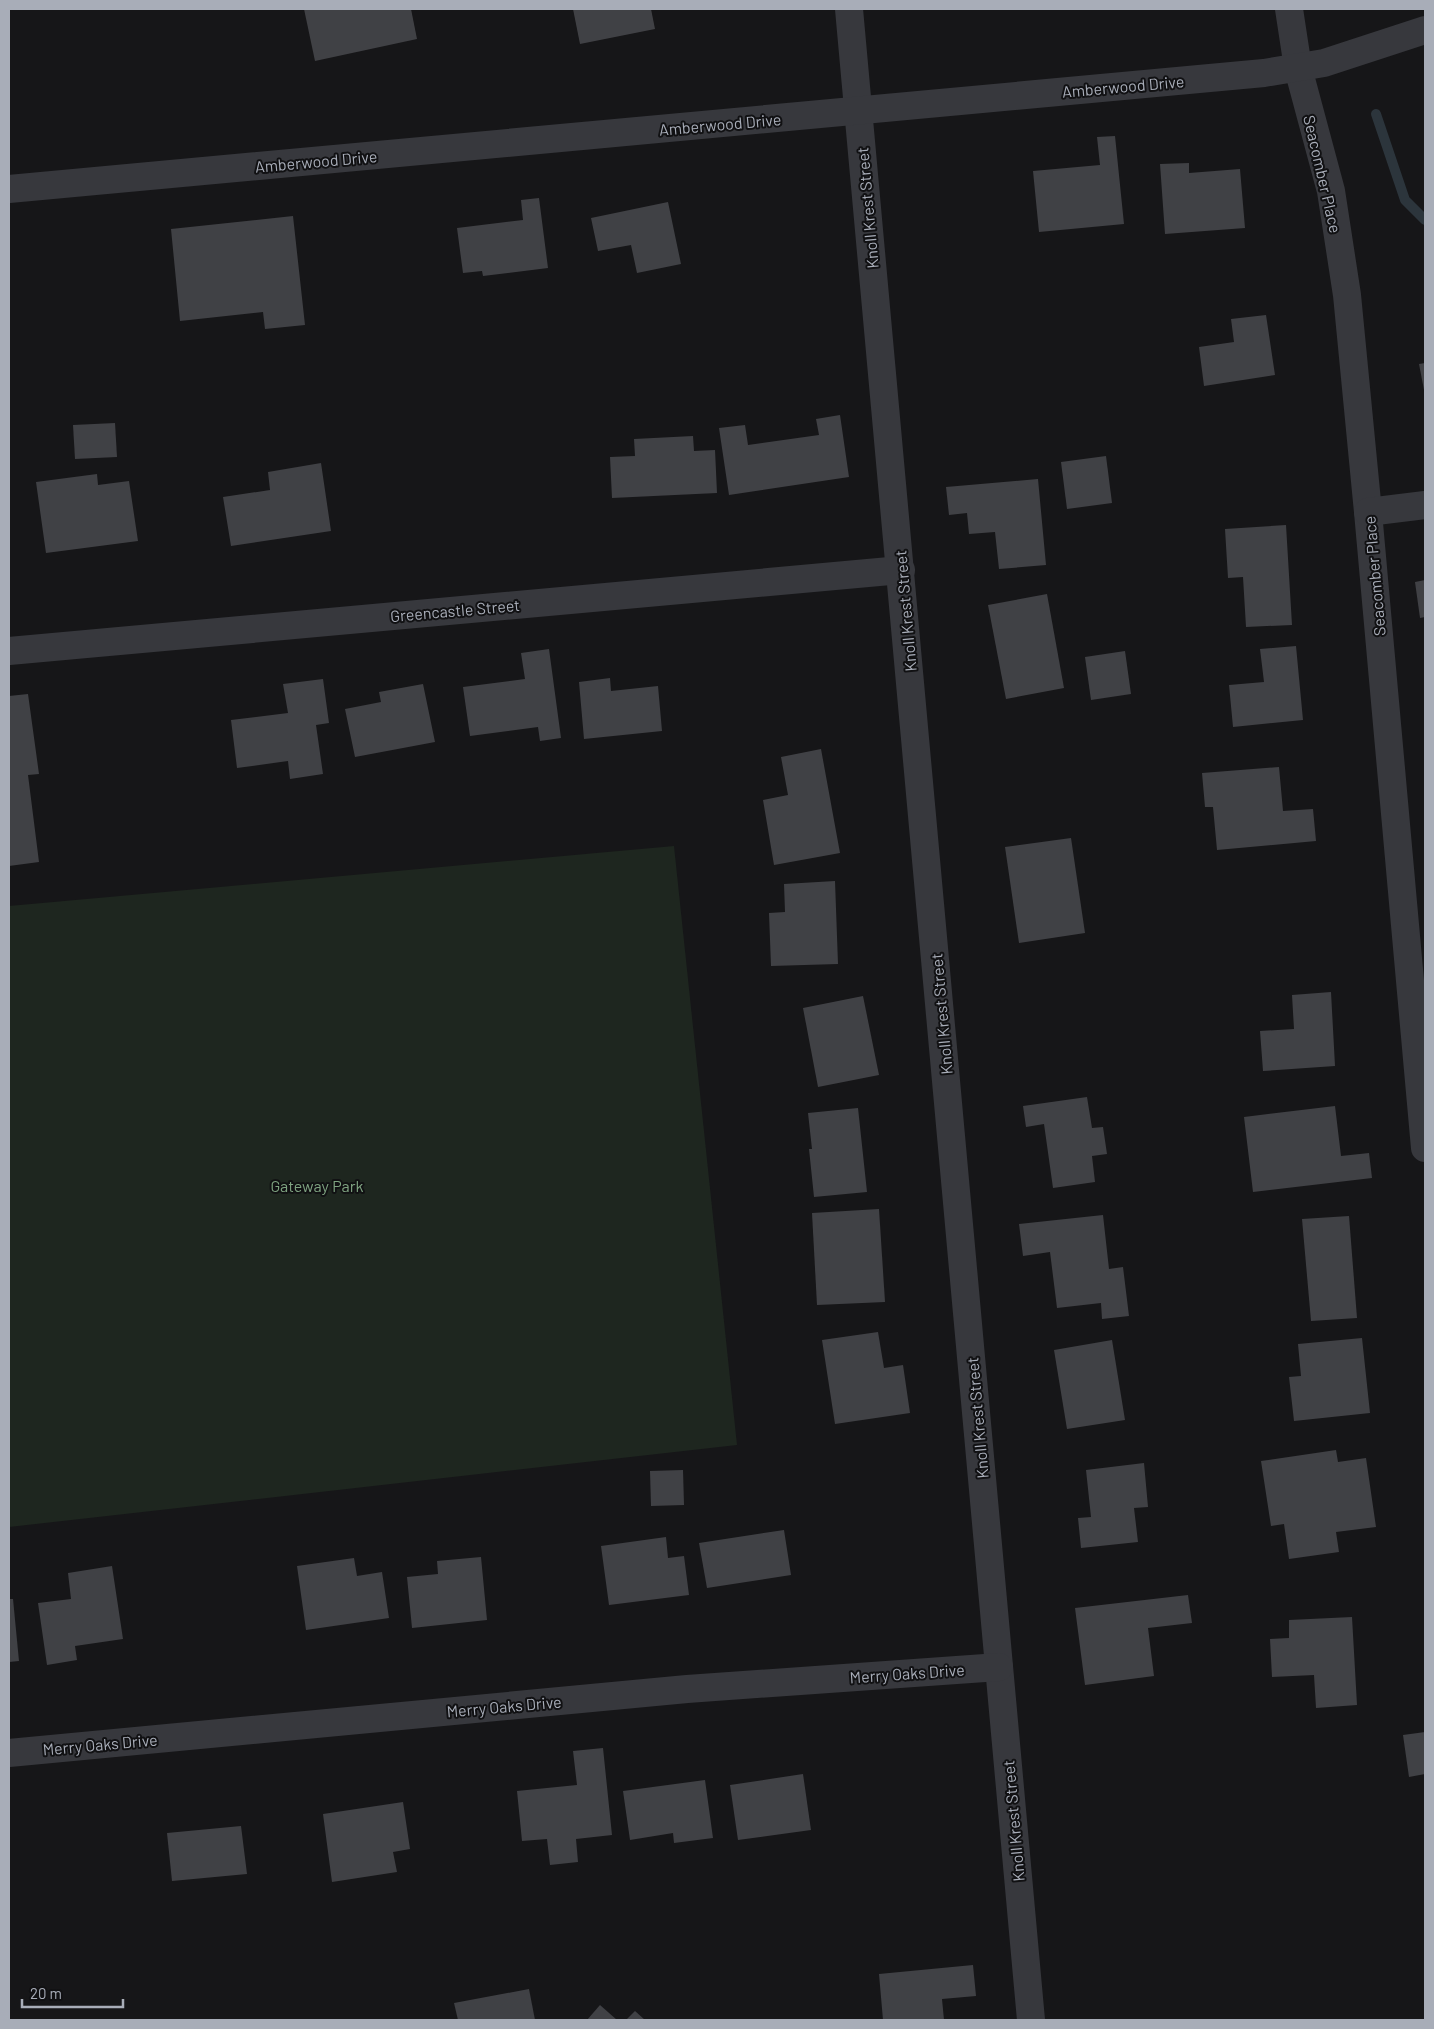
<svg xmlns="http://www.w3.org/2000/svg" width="1434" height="2029" font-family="Barlow,sans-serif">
<rect width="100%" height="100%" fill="#161618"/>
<path fill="#1e261f" d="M674,846L737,1445L9,1527V906Z"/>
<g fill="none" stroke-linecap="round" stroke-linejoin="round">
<path stroke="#2c353c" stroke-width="10" d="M1376,114L1405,200L1425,220"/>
</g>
<g fill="#404145">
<path d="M304,9H411L417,39L315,61Z"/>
<path d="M573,9H651L655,29L580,44Z"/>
<path d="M1115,136L1124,224L1039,232L1033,171L1100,165L1097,137Z"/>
<path d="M1189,163V173L1240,169L1245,228L1165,234L1160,164Z"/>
<path d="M539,198L548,268L483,276L482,271L463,273L457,228L523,220L521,200Z"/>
<path d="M668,202L681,264L637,273L631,245L598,251L591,218Z"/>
<path d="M293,216L305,325L265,329L263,312L180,321L171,229Z"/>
<path d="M1266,315L1275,375L1204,386L1199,347L1234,342L1231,319Z"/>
<path d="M1425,363V390H1424L1419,364Z"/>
<path d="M840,415L849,477L729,495L719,428L745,425L748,445L819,435L816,419Z"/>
<path d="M115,423L117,457L75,459L73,425Z"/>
<path d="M693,436L694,451L715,450L717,493L612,498L610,457L635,456L634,439Z"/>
<path d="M1106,456L1112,503L1067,509L1061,462Z"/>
<path d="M321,463L331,531L231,546L223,497L270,490L268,472Z"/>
<path d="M97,474L98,485L129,481L138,541L46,553L36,482Z"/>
<path d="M1038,479L1046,565L999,569L995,532L969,534L967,513L949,515L946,487Z"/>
<path d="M1286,525L1292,625L1246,627L1243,577L1228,578L1225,529Z"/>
<path d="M1425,580V617L1420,618L1415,582Z"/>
<path d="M1047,594L1064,688L1006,699L988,605Z"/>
<path d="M1296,646L1303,720L1233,727L1229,685L1264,682L1260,649Z"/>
<path d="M549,649L561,738L540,741L538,727L470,736L463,687L525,679L521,653Z"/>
<path d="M1125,651L1131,694L1091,700L1085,657Z"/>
<path d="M610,678L611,691L658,686L662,731L584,739L579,682Z"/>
<path d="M323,679L329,723L316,725L323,774L290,779L288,761L237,768L231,720L288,713L283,684Z"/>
<path d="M423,684L435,742L355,757L345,709L381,702L379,692Z"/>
<path d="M28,694L39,774L28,775L39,862L9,866V696Z"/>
<path d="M821,749L840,853L774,865L763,800L788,795L781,757Z"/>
<path d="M1279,767L1283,811L1313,809L1316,841L1217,850L1213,807H1205L1202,773Z"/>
<path d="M1071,838L1085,933L1019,943L1005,847Z"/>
<path d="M835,881L838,964L771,966L769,913L785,912L784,884Z"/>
<path d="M1331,992L1335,1066L1263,1071L1260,1031L1294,1029L1292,995Z"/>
<path d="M863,996L879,1075L818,1087L803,1008Z"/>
<path d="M1087,1097L1092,1128L1103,1127L1107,1154L1092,1156L1095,1182L1053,1188L1044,1124L1026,1127L1023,1106Z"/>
<path d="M1335,1106L1341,1156L1369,1153L1372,1178L1253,1192L1244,1117Z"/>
<path d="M858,1108L867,1192L814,1197L809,1149H812L808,1113Z"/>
<path d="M879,1209L885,1302L817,1305L812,1213Z"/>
<path d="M1103,1215L1109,1269L1123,1267L1129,1316L1102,1319L1101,1303L1057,1308L1050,1252L1023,1256L1019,1224Z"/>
<path d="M1349,1216L1357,1318L1311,1321L1302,1219Z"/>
<path d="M878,1332L884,1368L903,1365L910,1413L835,1424L822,1340Z"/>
<path d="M1362,1338L1370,1413L1294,1421L1289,1377L1301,1376L1298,1344Z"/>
<path d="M1112,1340L1125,1420L1067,1429L1054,1350Z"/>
<path d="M1336,1450L1338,1462L1366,1458L1376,1527L1336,1532L1339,1552L1289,1559L1284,1524L1271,1526L1261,1461Z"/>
<path d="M1144,1463L1148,1507L1134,1508L1138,1542L1081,1548L1078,1518L1091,1517L1086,1470Z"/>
<path d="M683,1470L684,1505L651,1506L650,1471Z"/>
<path d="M784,1530L791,1575L707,1588L699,1543Z"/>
<path d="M666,1537L668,1558L684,1556L689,1595L609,1605L601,1546Z"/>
<path d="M481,1557L487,1620L412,1628L407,1577L438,1574L437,1561Z"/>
<path d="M354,1558L357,1576L382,1572L389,1618L306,1630L297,1566Z"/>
<path d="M112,1566L123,1639L75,1646L77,1660L47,1665L38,1603L71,1599L68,1573Z"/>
<path d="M1188,1595L1192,1623L1148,1628L1154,1676L1085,1685L1075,1608Z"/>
<path d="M9,1599H13L19,1661L9,1662Z"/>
<path d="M1352,1617L1357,1705L1316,1708L1314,1675L1272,1677L1270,1639L1289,1638V1620Z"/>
<path d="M1425,1732V1774L1409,1777L1403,1735Z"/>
<path d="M603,1748L612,1835L576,1839L578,1862L550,1865L547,1839L522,1841L517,1791L577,1785L573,1751Z"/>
<path d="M803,1774L811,1830L738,1840L730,1785Z"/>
<path d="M705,1780L713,1838L674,1843L673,1833L630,1840L623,1791Z"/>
<path d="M403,1802L410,1849L393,1852L397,1872L332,1882L323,1814Z"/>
<path d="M241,1826L247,1874L172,1881L167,1833Z"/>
<path d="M973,1965L976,1996L942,1999L944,2020H883L879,1974Z"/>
<path d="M529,1989L535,2020H458L454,2003Z"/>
<path d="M600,2005L617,2020H587Z"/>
<path d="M635,2011L645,2020H626Z"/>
</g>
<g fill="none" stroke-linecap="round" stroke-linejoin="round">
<g stroke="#37383d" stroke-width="28">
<path d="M849,9L1031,2020"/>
<path d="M1289,9L1298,68L1331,191L1347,295L1368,512L1425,1148"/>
<path d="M9,189L1264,73L1324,63L1425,30"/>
<path d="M1368,512L1425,505"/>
<path d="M9,651L901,570"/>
<path d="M9,1753L687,1689L999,1667"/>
</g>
</g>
<g text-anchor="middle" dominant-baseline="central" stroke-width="4" stroke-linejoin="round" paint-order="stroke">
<g font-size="16" fill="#a8adb8" stroke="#111113">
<text transform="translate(1123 86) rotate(-5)">Amberwood Drive</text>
<text transform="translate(720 124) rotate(-5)">Amberwood Drive</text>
<text transform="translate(316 161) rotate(-5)">Amberwood Drive</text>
<text transform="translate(1323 174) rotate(77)">Seacomber Place</text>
<text transform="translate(867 208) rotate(-95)">Knoll Krest Street</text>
<text transform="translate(1374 576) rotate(-95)">Seacomber Place</text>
<text transform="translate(455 610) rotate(-5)">Greencastle Street</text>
<text transform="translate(905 611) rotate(-95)">Knoll Krest Street</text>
<text transform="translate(941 1014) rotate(-95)">Knoll Krest Street</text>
<text transform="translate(977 1418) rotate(-95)">Knoll Krest Street</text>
<text transform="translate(907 1673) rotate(-4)">Merry Oaks Drive</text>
<text transform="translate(504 1706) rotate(-5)">Merry Oaks Drive</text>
<text transform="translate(100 1744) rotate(-5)">Merry Oaks Drive</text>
<text transform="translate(1013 1821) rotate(-95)">Knoll Krest Street</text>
</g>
<g font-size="16" fill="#7fa381" stroke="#111113">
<text x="317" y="1185">Gateway Park</text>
</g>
</g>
<rect width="1434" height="2029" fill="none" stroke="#a8adb8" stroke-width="20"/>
<path d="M22 1999v8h101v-8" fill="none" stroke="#a8adb8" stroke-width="2.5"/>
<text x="30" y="1999" font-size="15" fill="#a8adb8" stroke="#111113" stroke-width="4" paint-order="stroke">20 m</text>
</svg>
